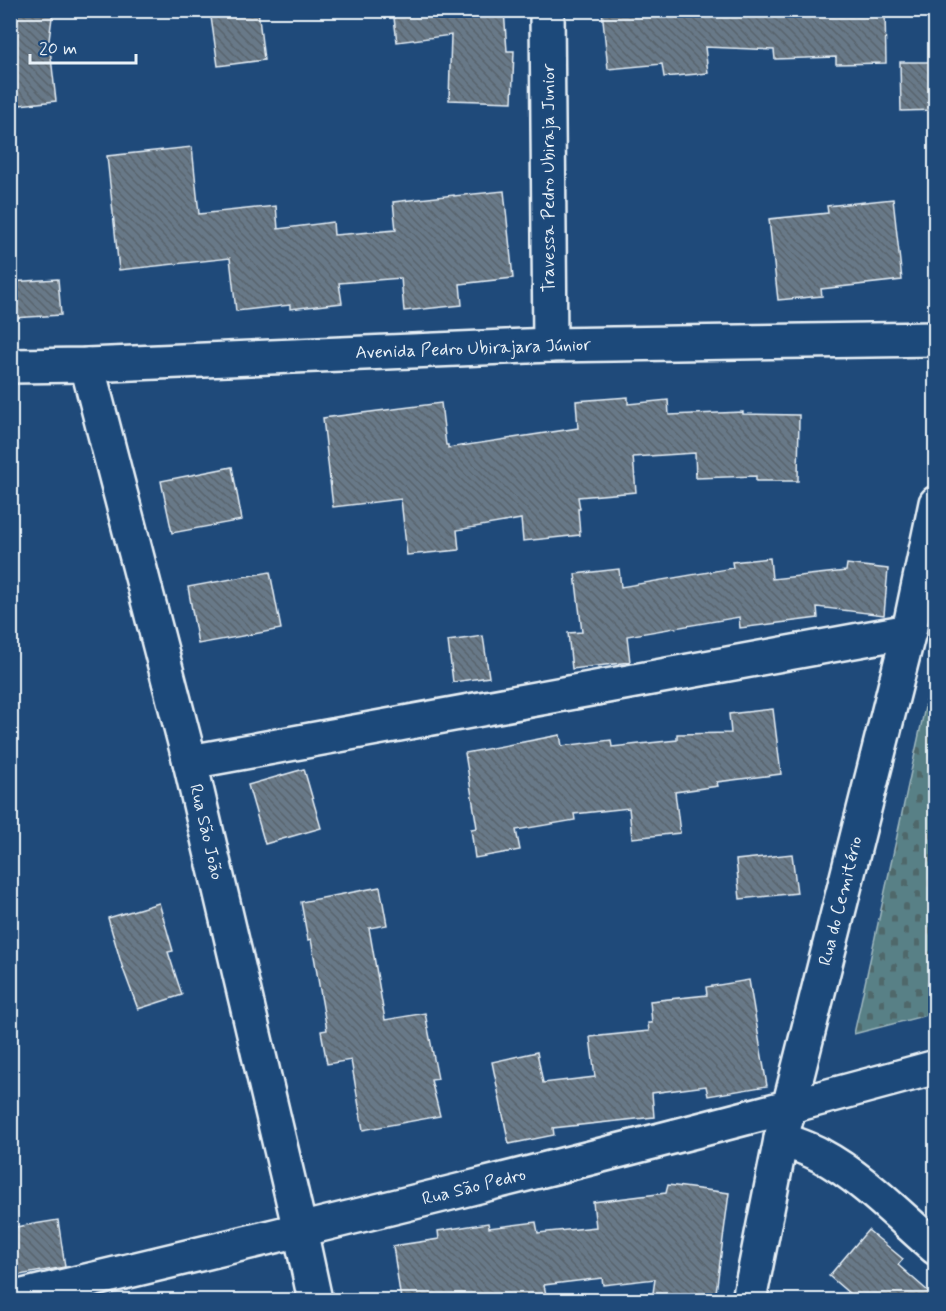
<svg xmlns="http://www.w3.org/2000/svg" width="946" height="1311" font-family="Mynerve,sans-serif">
<defs>
<pattern id="cemetery-stones" width="16" height="16" patternUnits="userSpaceOnUse" patternTransform="scale(1.5)"><rect width="16" height="16" fill="#588086"/><path d="M2 7V4a2 2 0 0 1 4 0v3zM10 15v-3a2 2 0 0 1 4 0v3z" fill="#50676b"/></pattern>
<pattern id="building-back-hatch" width="6" height="6" patternUnits="userSpaceOnUse" patternTransform="scale(1.5)"><rect width="6" height="6" fill="#687988"/><path d="M-1 5l2 2M0 0l6 6M5-1l2 2" fill="none" stroke="#59636c"/></pattern>
</defs>
<rect width="100%" height="100%" fill="#1f4a7a"/>
<filter id="ink" filterUnits="userSpaceOnUse"><feTurbulence type="fractalNoise" baseFrequency=".0167" numOctaves="2"/><feDisplacementMap in="SourceGraphic" scale="12" xChannelSelector="R" yChannelSelector="G"/><feConvolveMatrix kernelMatrix="1 2 1 2 8 2 1 2 1" color-interpolation-filters="sRGB"/></filter>
<g filter="url(#ink)">
<path fill="url(#cemetery-stones)" stroke="#a0b8bf" stroke-width="1.5" d="M935,661V1013L854,1034Z"/>
<g fill="url(#building-back-hatch)" stroke="#e8f1f8" stroke-width="1.5">
<path d="M10,10H53L49,40L56,101L10,106Z"/>
<path d="M210,10H258L264,60L218,66Z"/>
<path d="M393,10H504L507,51H514L512,102L449,100L451,35L397,42Z"/>
<path d="M602,10H885L886,63L836,64V57L775,59L774,50L705,47L708,73L664,77L662,64L608,69Z"/>
<path d="M900,62H936V110L901,111Z"/>
<path d="M192,147L199,214L276,206L278,229L333,222L334,235L396,230L393,202L454,195V196L504,191L513,278L460,284L462,305L404,311L401,278L339,283L342,303L290,309V305L236,311L230,258L119,270L107,156Z"/>
<path d="M893,199L902,280L821,289L822,296L778,300L769,219L828,213L827,206Z"/>
<path d="M58,279L61,315L12,318L10,282Z"/>
<path d="M628,397V404L668,400L669,415L743,412V414L799,415L798,481H756V476L696,478L695,453L633,457L636,492L578,497L580,509H578L580,535L523,541L521,519L457,530L459,550L407,555L401,499L333,507L323,418L441,403L446,445H448V448L578,428L576,401Z"/>
<path d="M232,467L242,520L172,533L161,481Z"/>
<path d="M770,558L772,579L846,571L847,564L888,569L884,615L817,607L818,618L740,628L739,617L627,636L630,662L572,669L568,633L582,632L575,574L619,569L621,587L733,568L732,562Z"/>
<path d="M270,572L281,629L198,644L188,587Z"/>
<path d="M483,636L489,677L453,682L448,641Z"/>
<path d="M773,709L781,774L717,782L718,786L675,792L680,833L632,838L629,808L574,814L575,820L516,830L520,850L475,858L471,829L477,828L465,753L560,735L562,746L611,740L612,747L677,740V734L731,733L729,714Z"/>
<path d="M304,769L321,828L265,844L248,785Z"/>
<path d="M792,854L797,893L740,899L736,860Z"/>
<path d="M380,887L387,925L369,928L385,1020L425,1013L438,1079L431,1080L440,1116L363,1130L351,1060L327,1064L321,1031L327,1030L311,939L308,940L301,902Z"/>
<path d="M159,903L173,951L168,952L182,995L138,1009L122,966L108,918Z"/>
<path d="M749,980L767,1086L708,1096L706,1086L652,1093L654,1117L553,1128L554,1135L509,1144L492,1062L537,1052L543,1083L595,1077L590,1037L649,1031L648,1023H652L650,1001L707,995L706,987Z"/>
<path d="M668,1185L729,1193L715,1300H652L655,1279L603,1285L602,1278L544,1285L547,1300H401L393,1246L439,1239L438,1231L488,1223L489,1228L536,1222L538,1233L596,1227L593,1202L666,1193Z"/>
<path d="M58,1220L65,1267L14,1276L10,1254V1228Z"/>
<path d="M868,1230L903,1259L898,1265L936,1298V1300H857L829,1276Z"/>
</g>
<g fill="none" stroke-linecap="round" stroke-linejoin="round">
<g stroke="#e8f1f8" stroke-width="38">
<g id="minor">
<path d="M547,10L550,345"/>
<path d="M87,365L190,762L300,1230L315,1300"/>
<path d="M10,366L87,365L550,345L936,339"/>
<path d="M190,762L909,631"/>
<path d="M781,1139C794,1144 808,1148 820,1155C862,1177 900,1217 936,1248"/>
<path d="M10,1299C320,1226 629,1151 936,1067"/>
<path d="M749,1300L781,1139L909,631L936,503"/>
</g>
</g>
<use href="#minor" stroke="#1f4a7a" stroke-width="33"/>
</g>
</g>
<g text-anchor="middle" dominant-baseline="central" stroke-width="4.5" stroke-linejoin="round" paint-order="stroke">
<g font-size="18" fill="#e8f1f8" stroke="#1f4a7a">
<text transform="translate(549 178) rotate(-90)">Travessa Pedro Ubiraja Junior</text>
<text transform="translate(473 349) rotate(-2)">Avenida Pedro Ubirajara Júnior</text>
<text transform="translate(206 832) rotate(77)">Rua São João</text>
<text transform="translate(841 901) rotate(-76)">Rua do Cemitério</text>
<text transform="translate(474 1187) rotate(-14)">Rua São Pedro</text>
</g>
</g>
<rect width="946" height="1311" fill="none" stroke="#1f4a7a" stroke-width="36"/>
<rect x="18" y="18" width="910" height="1275" fill="none" stroke="#e8f1f8" stroke-width="2" filter="url(#ink)"/>
<path d="M30 54v9h106v-9" fill="none" stroke="#e8f1f8" stroke-width="3"/>
<text x="39" y="54" font-size="18" fill="#e8f1f8" stroke="#1f4a7a" stroke-width="4.5" paint-order="stroke">20 m</text>
</svg>
